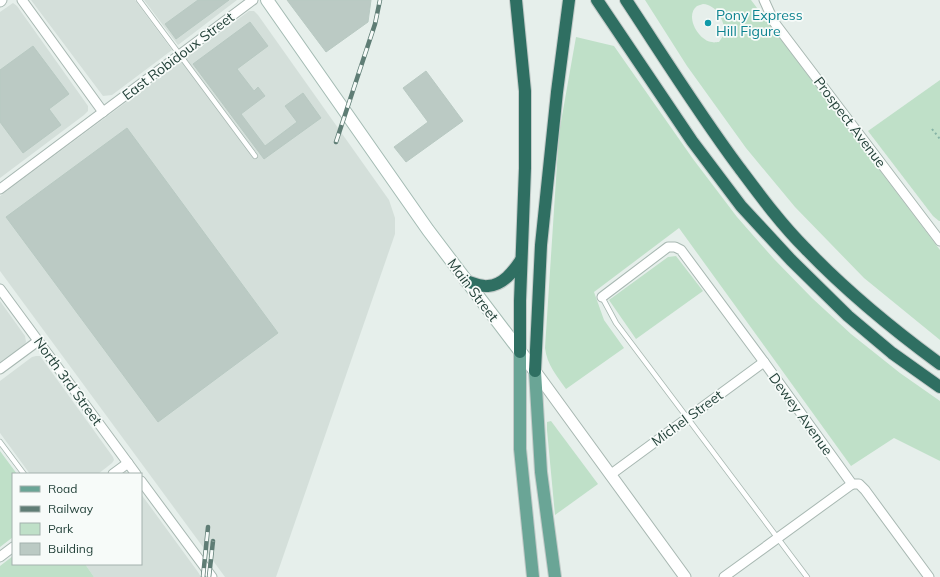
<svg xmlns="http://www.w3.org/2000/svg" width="940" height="577" font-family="Mulish,sans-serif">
<rect width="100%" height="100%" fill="#e6efeb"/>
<g fill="#d4dfda">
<path d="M31,0H135L172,50L112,95L103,96Z"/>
<path d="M144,0H237L178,45Z"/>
<path d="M13,3L17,6L88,106V111L84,115L0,178V12Z"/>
<path d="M249,11H254L258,15L389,200L395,218V234L276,577H225L0,271V196Z"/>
<path d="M0,301L25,336L26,342L22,348L0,364Z"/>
<path d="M36,356H40L113,457L114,460L112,463L98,474H30L0,433V381L32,357Z"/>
<path d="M141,494L198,572L201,577H94L85,564H141Z"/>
</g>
<g fill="#bfe0c8" fill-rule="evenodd">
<path d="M645,0H751L940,250V340L864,278L795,207L746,148L687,66ZM703,4C717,5 724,20 725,33L719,42C716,42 714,43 712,42C699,41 684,16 697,6C699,5 701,5 703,4Z"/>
<path d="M576,37L614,46L693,159L737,217L774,259L812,298L851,334L900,373L940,401V461L894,438L851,466L679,228L594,292L604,320L624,348L566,389C557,376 547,365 545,348L559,133Z"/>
<path d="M940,80V221H939L933,216L868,131Z"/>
<path d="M676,256L703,291L636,339L609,300L668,257Z"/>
<path d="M551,421L598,484L555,515L547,430V422Z"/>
<path d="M0,451L17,474H13V537L0,547Z"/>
<path d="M13,556V564H85L94,577H0V566Z"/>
</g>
<g fill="#bbcac4" stroke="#b8c9c2">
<path d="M198,0H229L176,39L165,24Z"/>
<path d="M287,0H371L368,22L326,52Z"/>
<path d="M250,22L268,46L237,69L254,91L258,87L265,96L241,114L265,146L297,122L285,106L303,93L321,118L264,159L193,64Z"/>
<path d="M33,46L69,94L49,109L61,125L23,153L0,122V70Z"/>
<path d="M426,71L463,121L406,162L394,147L428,122L403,88Z"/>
<path d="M127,128L278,333L158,422L6,217Z"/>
</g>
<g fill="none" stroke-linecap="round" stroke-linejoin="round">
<g stroke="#a8b8b2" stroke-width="6">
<g id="service">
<path d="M139,0L255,156"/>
<path d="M602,297L616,323L807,577"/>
<path d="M0,442L24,474"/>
</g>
</g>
<g stroke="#a8b8b2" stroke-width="11">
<g id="minor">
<path d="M22,0L103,112"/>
<path d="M764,0L774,22L940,241"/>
<path d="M0,189L253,0"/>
<path d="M0,289L136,474"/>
<path d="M602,297L668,247H675L681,250L764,362L852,484H859L865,490L929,577"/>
<path d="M0,369L38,341"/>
<path d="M113,474L128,463"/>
<path d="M610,475L764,362"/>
<path d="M141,481L212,577"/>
<path d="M0,557L13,547"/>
<path d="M724,577L852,484"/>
</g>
</g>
<g stroke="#a8b8b2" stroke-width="13">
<g id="tertiary">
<path d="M0,1L1,0"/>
<path d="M535,371L685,577"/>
</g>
</g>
<g stroke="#a4bbb3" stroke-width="14">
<path id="secondary" d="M267,0L428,230L535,371"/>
</g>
<g stroke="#c2cac8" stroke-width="14">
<g id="primary">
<path d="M520,352V449L533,577"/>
<path d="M535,371L541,472L555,577"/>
</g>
</g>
<g stroke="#c2cac8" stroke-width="14">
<g id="motorway">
<path d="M516,0L525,91V168L520,301V352"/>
<path d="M597,0L692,141L741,206L791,260L848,316L892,353L940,387"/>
<path d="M626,0C663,56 698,112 738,166C759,194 780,223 805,248C847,292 891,328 940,364"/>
<path d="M466,281C472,283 481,287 488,286C503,285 513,272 521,260"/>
<path d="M535,371L541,245L557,92L569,0"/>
</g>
</g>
<path stroke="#86b3a5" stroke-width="2" stroke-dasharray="2 3" stroke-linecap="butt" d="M932,129L940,139"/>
<use href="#service" stroke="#fff" stroke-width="4.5"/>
<use href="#minor" stroke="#fff" stroke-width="9"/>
<use href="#tertiary" stroke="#fff" stroke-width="11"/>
<use href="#secondary" stroke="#fff" stroke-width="12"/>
<use href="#primary" stroke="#6aa596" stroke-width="12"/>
<use href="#motorway" stroke="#2f6f62" stroke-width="12"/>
<g stroke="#5f7d75" stroke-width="4.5">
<g id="rail">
<path d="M336,142L375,24L380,0"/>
<path d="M203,577L208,527"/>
<path d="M209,577L213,541"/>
</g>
</g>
<use href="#rail" stroke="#f7fbf9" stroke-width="3" stroke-dasharray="9" stroke-linecap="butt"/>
</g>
<circle fill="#0f9aa8" stroke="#f7fbf9" stroke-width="1.5" cx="708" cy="23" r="4"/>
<g text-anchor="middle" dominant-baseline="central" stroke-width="3.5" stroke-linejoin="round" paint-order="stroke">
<g font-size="14" fill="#0d838f" stroke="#f7fbf9" text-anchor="start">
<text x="716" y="15">Pony Express<tspan x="716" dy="16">Hill Figure</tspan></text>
</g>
<g font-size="14" fill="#24423a" stroke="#f7fbf9">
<text transform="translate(178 56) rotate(-37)">East Robidoux Street</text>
<text transform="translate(850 122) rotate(53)">Prospect Avenue</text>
<text transform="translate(473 290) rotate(53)">Main Street</text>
<text transform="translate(68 381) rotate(54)">North 3rd Street</text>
<text transform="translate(801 414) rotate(54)">Dewey Avenue</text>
<text transform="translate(687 418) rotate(-36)">Michel Street</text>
</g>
</g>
<rect x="12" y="473" width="130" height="92" fill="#f7fbf9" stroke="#a3b1ad"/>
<rect x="20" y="486" width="20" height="6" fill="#6aa596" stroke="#a3b1ad"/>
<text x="48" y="493" font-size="12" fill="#24423a">Road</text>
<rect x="20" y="506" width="20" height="6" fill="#5f7d75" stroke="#a3b1ad"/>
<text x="48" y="513" font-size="12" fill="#24423a">Railway</text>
<rect x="20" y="523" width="20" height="12" fill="#bfe0c8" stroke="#a3b1ad"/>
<text x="48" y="533" font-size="12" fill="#24423a">Park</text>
<rect x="20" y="543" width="20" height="12" fill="#bbcac4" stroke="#a3b1ad"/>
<text x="48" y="553" font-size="12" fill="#24423a">Building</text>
</svg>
